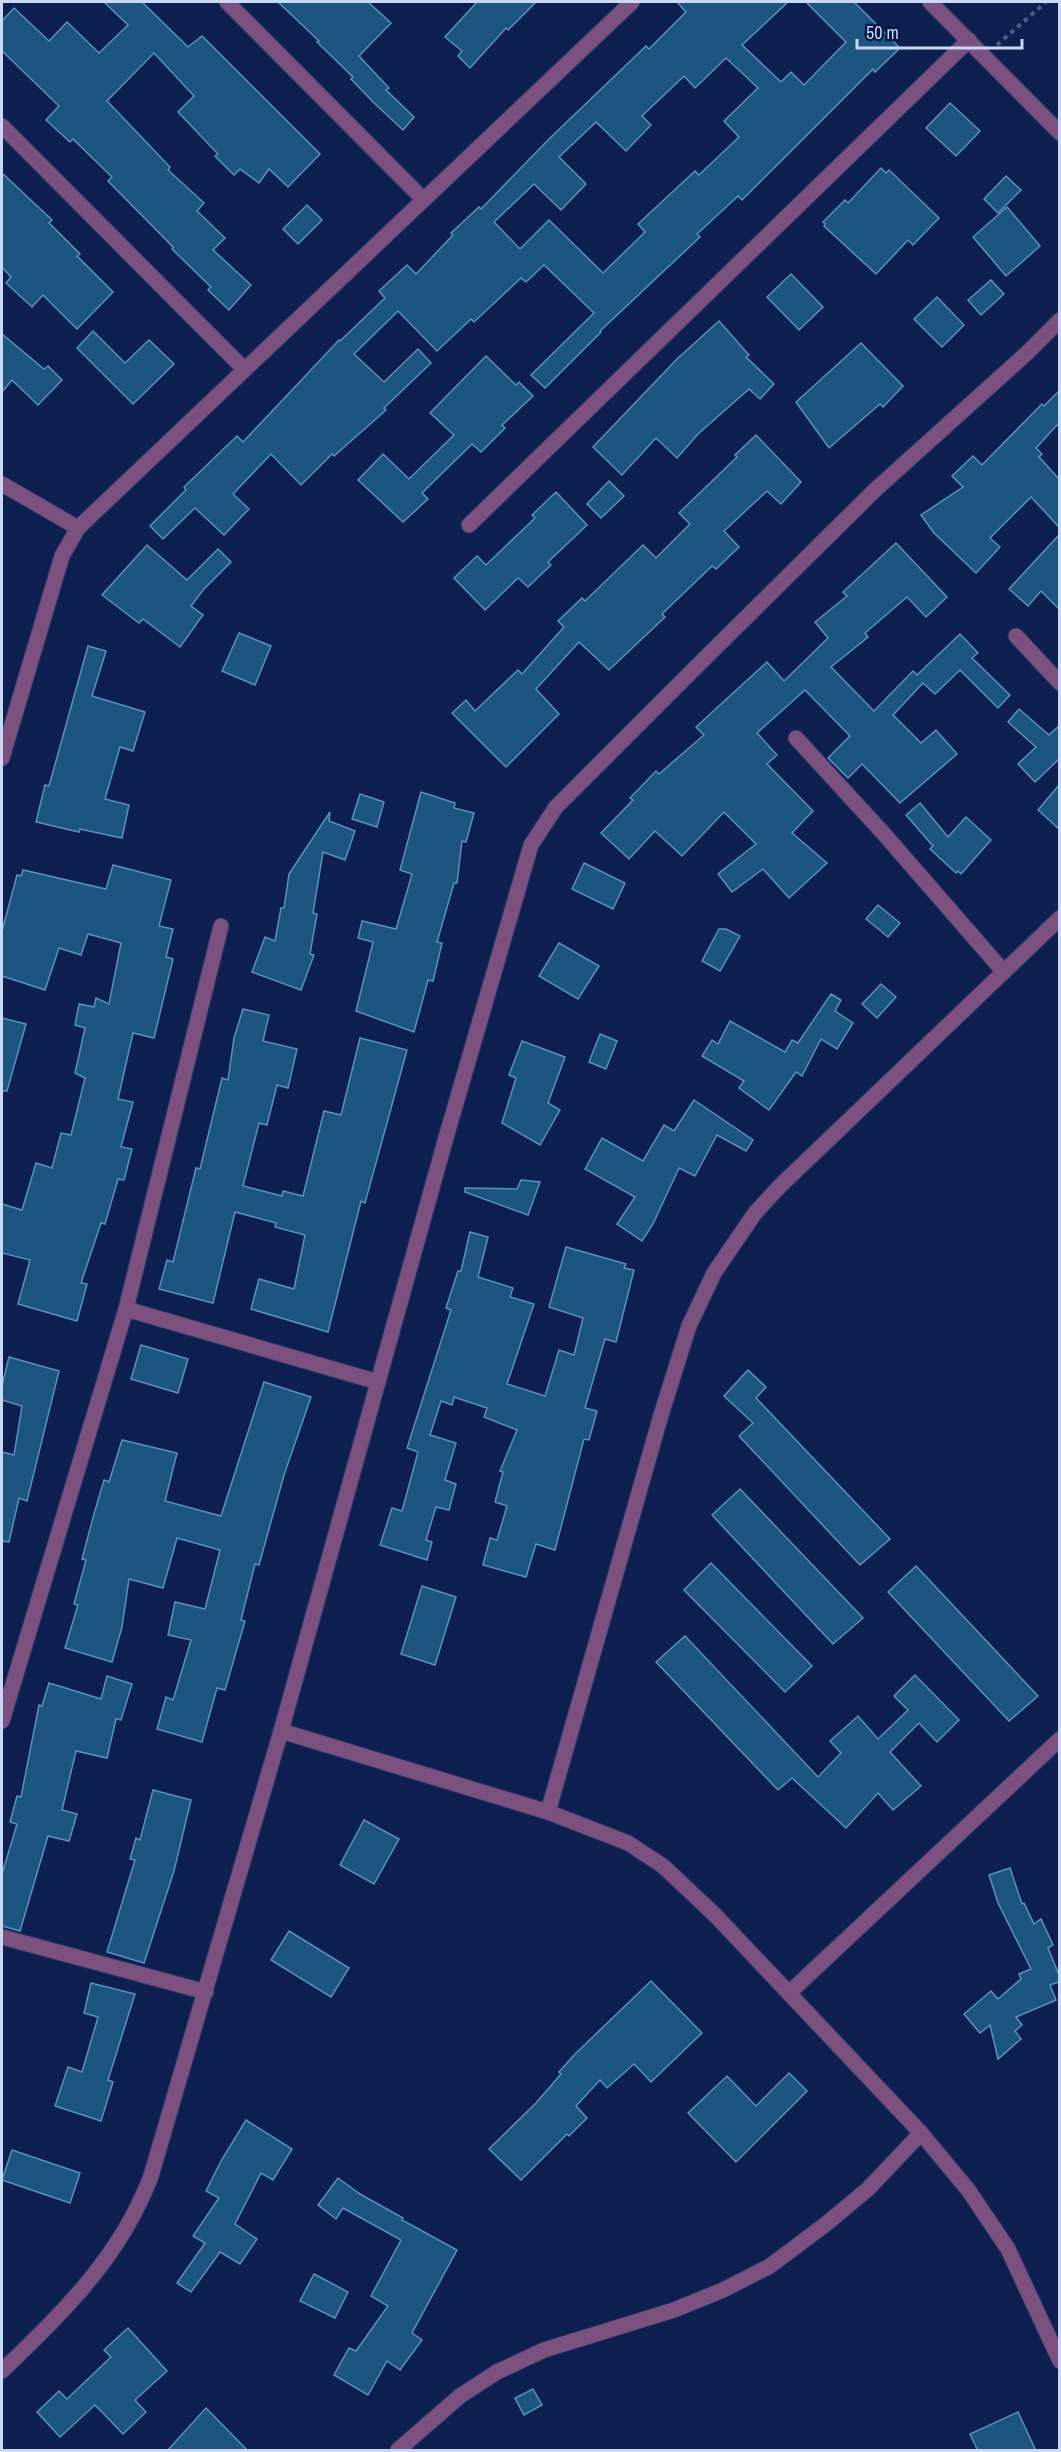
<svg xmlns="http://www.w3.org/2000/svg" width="1061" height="2452" font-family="'Archivo Narrow',sans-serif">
<rect width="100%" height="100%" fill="#0e2050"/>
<g fill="#1c5580" stroke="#5a91bf" stroke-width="1.5" fill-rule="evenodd">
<path d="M104,2H142L188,47L202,36L320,154L288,187L269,169L259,183L240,169L234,175L215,156L218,154L178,112L194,96L154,53L107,101L170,167L168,170L204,203L197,211L225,238L213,250L251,285L229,310L208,290L211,287L172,249L173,247L108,181L112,177L73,139L70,142L46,120L59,106L2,51V21L14,8L49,41L67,22L99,53L128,25Z"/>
<path d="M278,2H368L391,23L359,56L389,88L386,90L414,117L403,130L373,102L351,79L353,77L317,42L319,41Z"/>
<path d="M477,2H536L508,30L506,28L470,68L458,56L462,51L445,37Z"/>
<path d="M677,2H788L742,45L781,82L791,72L804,85L846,42L806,2H854L900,48L875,72L873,69L742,200L738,196L697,234L700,237L600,331L601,332L545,388L531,375L594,313L544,265L526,282L521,278L474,322L471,319L437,351L398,311L354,354L384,382L418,349L431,363L384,408L386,410L334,456L332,454L301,485L271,454L233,494L249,509L224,535L195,508L163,539L150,526L186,490L184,487L237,436L243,442L339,340L340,341L385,298L379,291L407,265L416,274L453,235L451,233L479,207L481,209L549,139L646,46L649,49L686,12ZM726,58L758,88L724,121L739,137L699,175L695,171L638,224L645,232L603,273L549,220L520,249L494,222L534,184L561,210L586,184L559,157L596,122L626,151L651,125L642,116L684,76L695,88Z"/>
<path d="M950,103L980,131L956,156L926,128Z"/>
<path d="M881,168L886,173L889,170L939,218L913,245L908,240L876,274L824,226L825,224L823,222L845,200L848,203Z"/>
<path d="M2,173L52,220L49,223L80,254L77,256L113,292L77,329L43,295L32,307L6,283L11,277L2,267Z"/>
<path d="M1006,176L1021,190L998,213L984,199Z"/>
<path d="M307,205L322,220L298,244L283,229Z"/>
<path d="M1007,207L1040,246L1006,276L973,237Z"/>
<path d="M791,274L823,307L799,330L767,297Z"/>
<path d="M991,280L1004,294L981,315L968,300Z"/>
<path d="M937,297L964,325L942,347L914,319Z"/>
<path d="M719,321L749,355L746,357L774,384L760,399L749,389L698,434L677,458L656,438L622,475L593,447L677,359Z"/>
<path d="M93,331L125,363L149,340L174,364L133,404L77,348Z"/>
<path d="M2,334L44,369L48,366L62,380L38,405L12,380L2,392Z"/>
<path d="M861,343L903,386L883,407L880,404L829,448L796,402Z"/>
<path d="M486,356L516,385L519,382L533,396L502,425L505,428L481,452L472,444L422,493L428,499L403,522L358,480L383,454L409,479L454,435L430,413Z"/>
<path d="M1059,391V423L1036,448L1042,454L1039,457L1059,479V527L1031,497L990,538L1000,547L976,573L934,533L921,515L963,487L952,476L973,456L982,465L1042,404L1044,406Z"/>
<path d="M756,435L801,482L781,504L767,491L724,531L739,547L716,569L712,566L662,614L665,617L609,670L579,642L536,689L559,714L506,767L452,713L466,700L475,711L518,670L522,674L564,627L558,621L582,598L585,601L643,545L656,558L690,524L679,513L737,457L735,455Z"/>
<path d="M609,481L624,496L601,518L587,504Z"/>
<path d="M556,492L587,525L548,562L551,565L528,587L518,578L485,610L454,578L477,556L486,565L535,518L532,515Z"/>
<path d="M1059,535V609L1041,591L1028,606L1009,589Z"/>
<path d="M896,543L947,597L926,617L907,597L865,633L868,637L831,667L874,711L913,671L917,675L960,634L978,653L972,658L1010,695L998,708L960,670L935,694L923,683L893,715L921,743L936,730L957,754L900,803L862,764L848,778L828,758L850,736L805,690L757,733L777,755L767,764L813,811L792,833L827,863L789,898L763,869L732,892L718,874L756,844L724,812L682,856L655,831L629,859L601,833L633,800L630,798L656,771L659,774L704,735L696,727L767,662L784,681L828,638L815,622L847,596L843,592Z"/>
<path d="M147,545L187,580L218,549L231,562L203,590L191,606L203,615L180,647L143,619L139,623L102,595Z"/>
<path d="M239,633L271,646L255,685L222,671Z"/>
<path d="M88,646L106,651L92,696L145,712L133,751L120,747L105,799L129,805L122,838L80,829L79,832L36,822L45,785L49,786Z"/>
<path d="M1019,709L1049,735L1059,726V759L1035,782L1018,764L1036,747L1008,722Z"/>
<path d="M1059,785V829L1038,810Z"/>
<path d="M421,792L455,803L454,808L474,813L466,842L462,841L457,883H454L437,942L442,943L433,981L428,980L414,1032L356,1011L373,942L358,938L362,921L396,929L412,874L400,870Z"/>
<path d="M360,794L384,802L377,827L352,819Z"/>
<path d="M920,803L948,837L966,817L991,840L961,874L958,871L956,873L930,849L933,846L906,815Z"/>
<path d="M330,812L329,821L355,831L345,860L323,852L313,913L317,914L310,954L314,955L301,990L252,972L265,937L275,941L281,908H284L289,874Z"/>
<path d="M584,863L625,883L613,909L572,889Z"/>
<path d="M113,865L171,880L159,926L173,929L166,957L173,959L154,1038L133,1033L118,1099L133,1102L121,1147L132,1149L124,1180L118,1179L105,1224L101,1223L81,1283L87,1284L77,1321L18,1304L30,1260L2,1253V1204L22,1210L36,1163L52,1168L61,1133L71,1135L85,1078L75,1073L85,1028L75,1025L79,1004L94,1007L96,998L109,1004L121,943L88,934L81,955L59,948L45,990L2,976V931L17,875L21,876L23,870L106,889Z"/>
<path d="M878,905L900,923L888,937L866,919Z"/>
<path d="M719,929H726L740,936L720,971L702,961Z"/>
<path d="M559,943L599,966L578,999L539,976Z"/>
<path d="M881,984L896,997L877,1018L862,1004Z"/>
<path d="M831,994L841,1000L835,1011L853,1023L837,1049L821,1039L802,1076L796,1072L769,1110L739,1088L744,1081L702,1056L712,1040L718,1044L730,1021L785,1052L792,1040L798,1043Z"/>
<path d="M243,1009L269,1015L263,1041L297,1049L288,1088L277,1085L267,1125L259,1123L243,1186L282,1196L283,1191L303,1196L324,1111L341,1115L360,1038L407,1050L365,1203L361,1201L328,1332L251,1309L259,1279L294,1289L305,1235L275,1227L276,1223L235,1212L213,1303L159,1289L167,1260L173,1262L196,1168L200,1169L222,1078L228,1080L234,1038Z"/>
<path d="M2,1018L26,1024L7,1091H2Z"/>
<path d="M600,1034L617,1041L606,1069L589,1062Z"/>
<path d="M522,1041L565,1057L548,1103L560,1110L540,1145L502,1123L516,1078L509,1075Z"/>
<path d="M694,1100L753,1140L746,1151L717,1135L695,1176L679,1168L653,1224L642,1241L617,1224L635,1197L585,1169L602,1138L643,1161L664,1125L674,1131Z"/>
<path d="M521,1180L540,1182L528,1215L465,1192V1188L517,1189Z"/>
<path d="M470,1232L488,1237L478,1277L513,1288L510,1297L534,1304L507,1384L545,1396L559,1350L574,1355L583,1318L549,1307L566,1247L626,1264L624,1268L634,1270L616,1342L605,1339L585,1408L597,1411L589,1440L584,1439L555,1550L536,1544L526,1577L483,1565L490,1538L497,1540L507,1506L495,1502L503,1472L500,1471L517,1430L484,1417L487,1408L454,1397L452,1405L441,1401L430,1435L456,1443L445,1480L456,1484L449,1510L436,1507L426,1540L432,1542L427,1560L380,1545L392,1508L402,1511L418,1452L407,1448L451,1310L446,1308L458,1271H461Z"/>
<path d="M141,1345L188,1359L178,1393L131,1379Z"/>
<path d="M9,1357L59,1371L27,1501L19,1498L9,1542L2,1541V1452L14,1455L22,1406L2,1400V1386Z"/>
<path d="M748,1370L766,1387L756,1398L890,1539L860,1565L739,1436L753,1423L724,1396Z"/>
<path d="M264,1382L311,1397L284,1475L259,1565L255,1564L241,1620L245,1621L225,1690L217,1688L202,1742L157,1729L166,1697L173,1700L191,1640L168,1635L175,1602L205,1609L220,1550L177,1538L163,1588L129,1579L122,1627L112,1662L65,1648L78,1605L74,1604L86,1560L82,1559L94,1514L104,1480L109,1482L122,1440L177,1453L165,1501L221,1516Z"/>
<path d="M740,1489L863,1618L833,1644L712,1515Z"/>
<path d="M711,1563L812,1666L785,1692L684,1590Z"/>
<path d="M916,1566L1038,1696L1009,1721L888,1592Z"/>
<path d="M422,1586L456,1597L435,1665L401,1654Z"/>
<path d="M685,1636L818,1777L841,1753L830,1741L858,1716L878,1739L908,1710L894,1696L915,1675L959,1720L937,1742L919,1723L890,1752L921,1786L893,1810L878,1793L846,1828L792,1778L778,1790L656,1662Z"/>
<path d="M107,1676L132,1684L121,1720L116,1719L107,1758L76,1751L62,1810L77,1814L69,1841L48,1836L20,1931L2,1926V1874L17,1824L10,1822L17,1796L21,1797L39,1705L42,1706L49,1683L101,1699Z"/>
<path d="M153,1790L191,1800L174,1871L144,1963L107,1952L135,1860L130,1859L136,1838L140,1840Z"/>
<path d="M364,1820L399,1839L374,1884L340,1865Z"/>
<path d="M1010,1868L1022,1904L1024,1903L1034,1924L1041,1919L1053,1945L1048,1948L1059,1975V1982L1050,1985L1056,2000L1016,2017L1022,2025L1015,2031L1021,2039L998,2059L990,2025L980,2033L964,2014L991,1991L998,1999L1021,1979L1019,1974L1031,1969L998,1903L989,1875Z"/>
<path d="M289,1931L349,1968L331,1997L271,1960Z"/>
<path d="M651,1981L702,2033L651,2082L634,2064L607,2088L600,2080L576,2106L587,2118L569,2136L567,2134L521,2180L489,2149L536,2103L561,2074L559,2072L575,2054Z"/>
<path d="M91,1983L135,1994L108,2080L113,2082L101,2121L55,2106L68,2067L82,2072L98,2017L84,2013Z"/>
<path d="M789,2073L807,2091L736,2162L688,2113L727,2076L756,2106Z"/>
<path d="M246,2120L292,2149L273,2180L261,2173L235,2224L257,2239L240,2264L220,2252L191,2292L177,2283L205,2243L193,2236L219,2198L206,2191L221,2161Z"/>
<path d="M12,2150L80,2173L70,2203L2,2180Z"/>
<path d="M338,2178L360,2194L403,2218L402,2220L457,2250L412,2333L422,2340L400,2370L387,2361L368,2395L334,2375L349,2348L356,2351L388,2306L371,2296L401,2240L343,2208L336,2219L318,2205Z"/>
<path d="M314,2274L348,2292L335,2318L300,2301Z"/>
<path d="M128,2328L167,2371L135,2400L146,2412L123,2434L95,2405L60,2437L37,2412L59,2391L67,2399L111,2357L104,2350Z"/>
<path d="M533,2389L542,2405L524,2415L515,2398Z"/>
<path d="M206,2408L248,2451H167Z"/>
<path d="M1018,2412L1036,2451H978L970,2434Z"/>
</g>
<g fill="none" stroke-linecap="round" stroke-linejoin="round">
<g stroke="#283a68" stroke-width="17">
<g id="minor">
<path d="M227,2L423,199"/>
<path d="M930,2L1060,133"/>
<path d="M2,126L244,369"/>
<path d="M2,484L78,528"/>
<path d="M469,525L969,40"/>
<path d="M1016,636L1060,683"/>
<path d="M796,738L884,834L1004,972"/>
<path d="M2,758L62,556L78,528L632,2"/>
<path d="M126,1309L378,1382"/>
<path d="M2,1721L126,1309L221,926"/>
<path d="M281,1731L548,1812L628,1843L663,1866L715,1915L921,2133L969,2191L1008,2249L1060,2361"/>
<path d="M548,1812L661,1415L689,1326L714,1273L755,1213L780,1186L1060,918"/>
<path d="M2,1937L206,1992"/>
<path d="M789,1993L1060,1739"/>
<path d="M2,2371C63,2312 120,2258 151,2176L281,1731L445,1141L531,845L556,807L690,673L875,490L1027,353L1060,320"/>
<path d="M398,2450L460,2396L497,2372L544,2350L674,2310L723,2290L770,2266L826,2224L868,2189L921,2133"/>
</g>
</g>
<path stroke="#4b5c86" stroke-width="4" stroke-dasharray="4.5 4.5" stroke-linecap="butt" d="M997,45L1046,2"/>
<use href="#minor" stroke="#7d517f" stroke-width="15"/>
</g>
<rect width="1061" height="2452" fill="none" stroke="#cad9f8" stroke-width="6"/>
<path d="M857 39v9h165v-9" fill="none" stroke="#cad9f8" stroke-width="3"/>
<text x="866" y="39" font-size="18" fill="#cad9f8" stroke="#061544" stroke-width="4.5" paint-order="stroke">50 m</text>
</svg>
